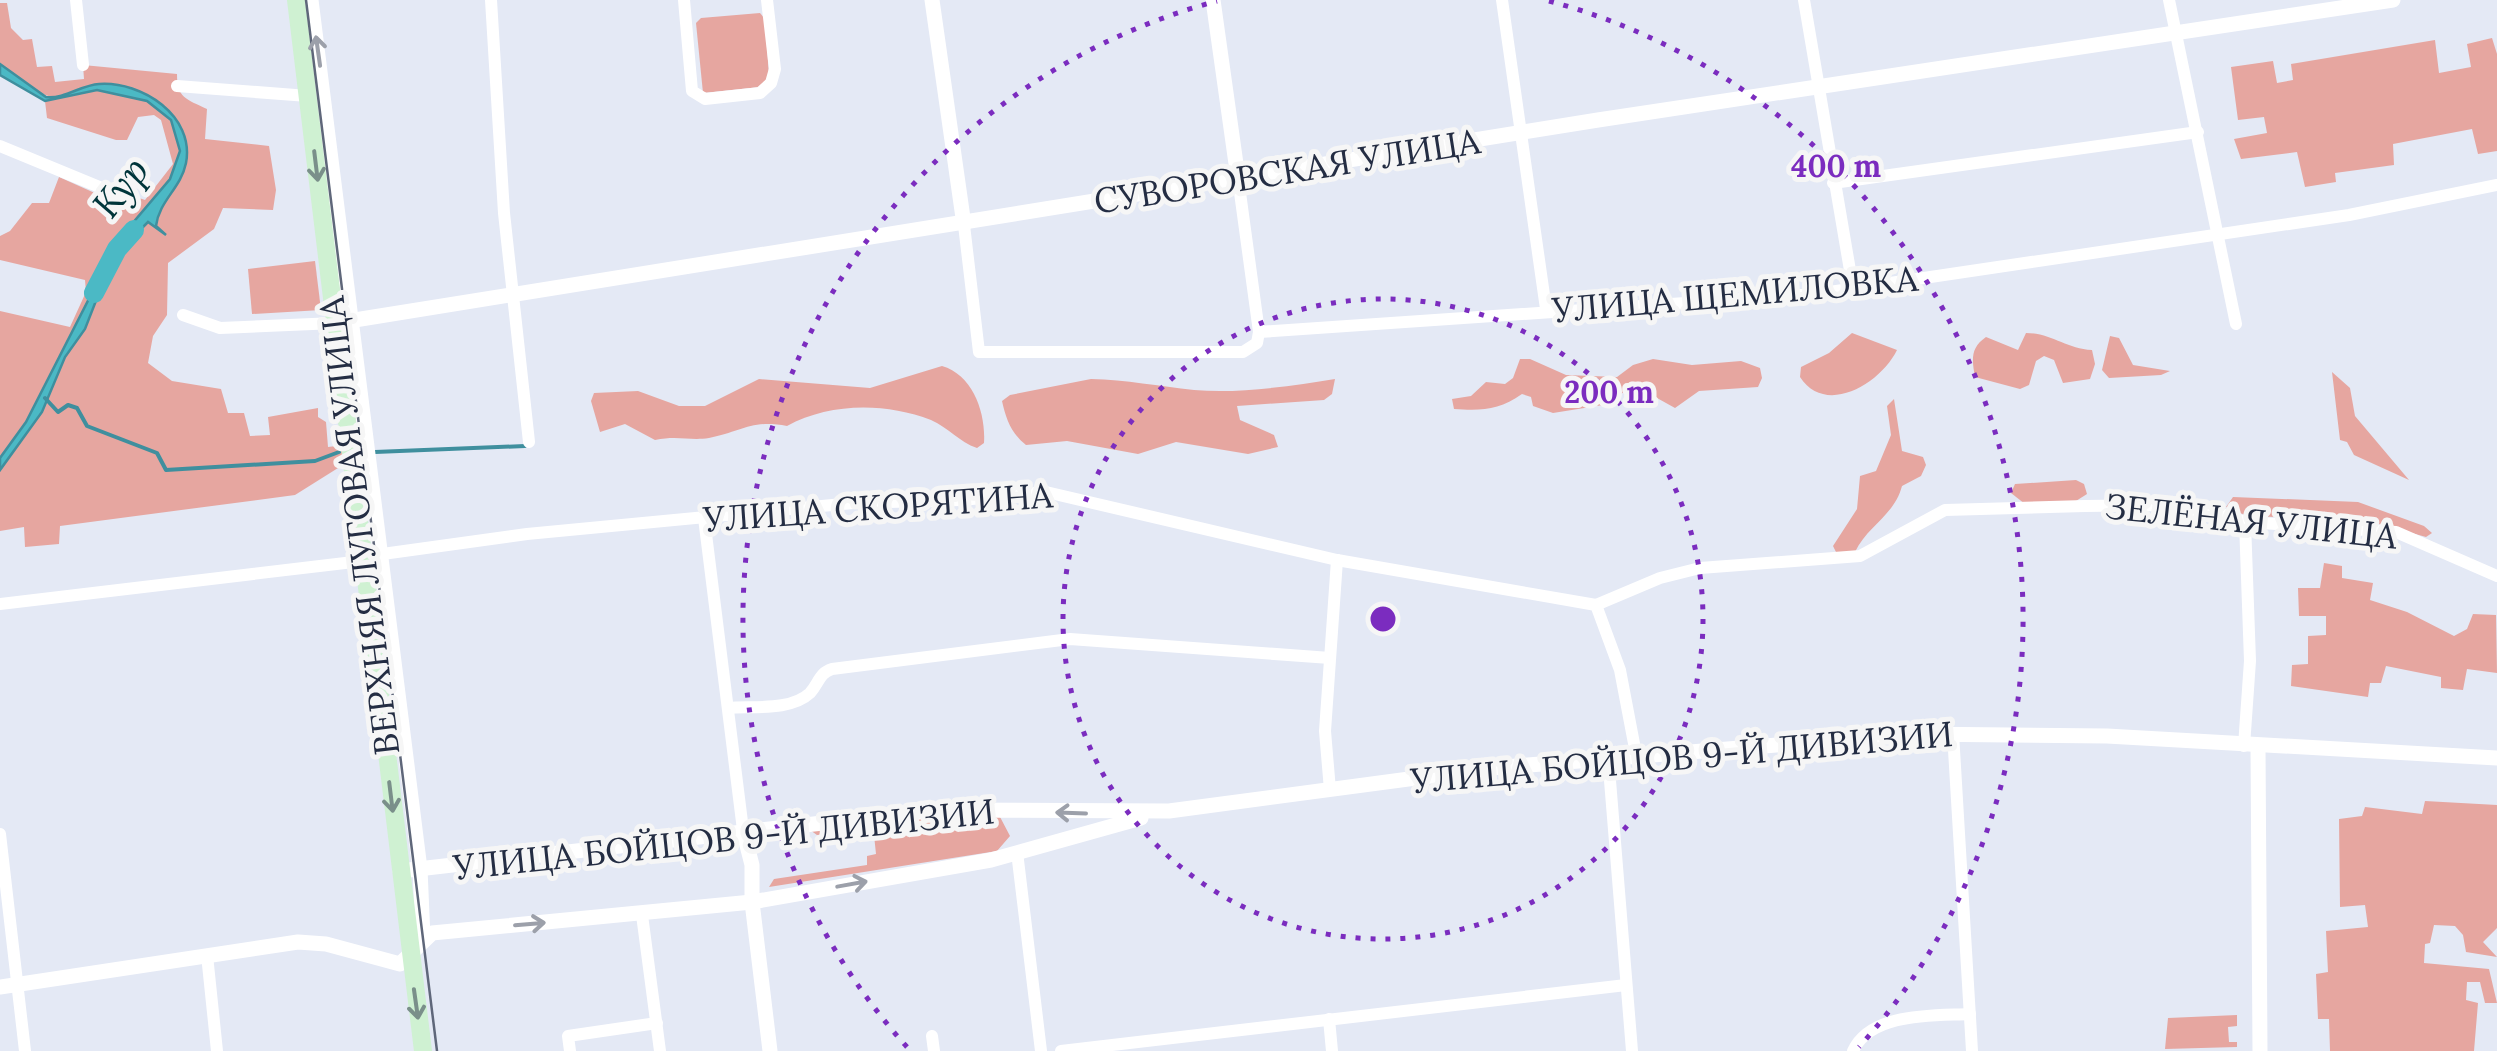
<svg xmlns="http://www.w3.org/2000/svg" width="2497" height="1051" font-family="Lora,serif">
<rect width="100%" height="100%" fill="#e4e9f5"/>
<g fill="#e6a6a0">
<path d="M0,3H7L11,28L23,40L32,39L37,67L52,66L55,82L84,79L83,65L177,74C177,98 186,99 207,109L205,139L269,146L276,190L273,210L223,208L214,229L168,263L167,315L153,336L148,363L172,381L221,389L228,413H244L250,436L270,435L268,417L318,408V417L326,422L328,447L344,445L346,463L295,495L60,526L59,544L25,547L24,527L0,531V311L70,327L86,292L85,280L0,260V236L10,231L32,203H49L59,177L135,211L133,200L125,193L145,200L173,164L161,120L154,115L138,117L127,140H116L47,118L45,101L54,98L34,91L0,64Z"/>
<path d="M760,13L765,19L769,76L760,87L703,93L696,23L701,18Z"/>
<path d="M2492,38L2497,54V151L2478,154L2472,129L2393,144L2394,165L2335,173L2336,182L2305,187L2297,152L2241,159L2234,139L2267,133L2264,117L2238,120L2231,67L2273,61L2277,83L2293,80L2291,64L2435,40L2439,73L2471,67L2467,44Z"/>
<path d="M315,261L321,310L252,314L248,269Z"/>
<path d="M1852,333L1897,350C1881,383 1826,417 1800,377L1801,367L1829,353Z"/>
<path d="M2026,333C2052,333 2066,349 2092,350L2095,364L2090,379L2063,383L2054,360L2044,356L2036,361L2029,385L2020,389L1975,377C1972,360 1970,348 1986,337L2018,350Z"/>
<path d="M2110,336L2119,338L2133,365L2170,371L2161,375L2109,378L2102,370Z"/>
<path d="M1520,359H1530L1566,375L1617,377L1633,365L1653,359L1692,365L1741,361L1760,368L1762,378L1758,387L1699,391L1675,408L1639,388L1629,389L1603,405L1553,413L1533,406L1531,397L1522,394C1499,410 1482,411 1454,409L1452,399L1471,396L1486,382L1505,384L1513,378Z"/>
<path d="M942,366C973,375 986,413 984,443L977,448C959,442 949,428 931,420C884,402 829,403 787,426C752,419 741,432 709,438C689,441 678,435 655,440L625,424L600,432L591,401L594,393L638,391L679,406H705L759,379L870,388Z"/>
<path d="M2332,372L2350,388L2355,416L2409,480L2354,455L2347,442L2340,440Z"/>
<path d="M1091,379C1126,380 1159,386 1194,390C1239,394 1291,386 1335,379L1332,394L1324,400L1237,406L1240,420L1274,435L1278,447L1248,454L1176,442L1138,454L1067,441L1026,445C1011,433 1006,419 1002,401L1010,395Z"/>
<path d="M1894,399L1902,451L1923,457L1926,465L1921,476L1902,486C1894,516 1868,525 1855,552L1838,556L1833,546L1857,509L1860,476L1876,471L1891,435L1887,406Z"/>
<path d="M2076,480L2084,484L2087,494L2076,501L2025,504L2011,493L2015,484Z"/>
<path d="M2233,497L2358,502L2424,526L2432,533L2426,537L2379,524L2245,515L2226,507Z"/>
<path d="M2324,563L2342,566V578L2373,583L2370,600L2407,612L2454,636L2467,629L2473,614L2496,615L2497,673L2467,669L2463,690L2441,688V677L2386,666L2381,683H2370L2368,697L2291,686L2292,665L2308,664V636L2326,635V616H2299L2298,588H2320Z"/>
<path d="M2425,801L2497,805V928L2483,942L2497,957L2466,952L2463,935L2455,926L2434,925L2430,943L2425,944L2424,963L2489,969L2497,1003H2485L2480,982H2467L2466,1000L2478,1003L2474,1051H2330L2329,1019H2318L2316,974L2328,972L2326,931L2368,927L2365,905L2340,907L2339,819L2362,816L2365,807L2422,814Z"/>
<path d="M999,815L1010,836L997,851L769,887L774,879L867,865V856L876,854L874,835H864L863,830L817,835L810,830L937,816Z"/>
<path d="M2237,1015V1026L2228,1027L2229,1042H2237V1047L2165,1049L2168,1018Z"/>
</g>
<path fill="#4bb9c5" stroke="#3f8f9e" stroke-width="2.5" d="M0,64L46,97C65,99 81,85 99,84C142,81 195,116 186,163C181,188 159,201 156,226L166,235L148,222L130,240L99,293L85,329L65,357L42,412L0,470V458L26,422L120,238L170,179L180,151L171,120L147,101L97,90L45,101L0,75Z"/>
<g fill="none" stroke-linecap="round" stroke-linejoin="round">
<g stroke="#3f8f9e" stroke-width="4">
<path d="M45,398L58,412L68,405L77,408L87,426L157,453L166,470L315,461L339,452"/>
<path d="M375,452L525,446"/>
</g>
<path stroke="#4bb9c5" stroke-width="20" d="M94,293L117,249L134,230"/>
<g stroke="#fff" stroke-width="12">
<path d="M76,0L83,65"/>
<path d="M491,0L504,213L529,442"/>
<path d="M684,0L692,91L705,99L760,93L771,83L775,69L767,0"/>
<path d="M1502,0L1546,309"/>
<path d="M1804,0L1853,288"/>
<path d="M2169,0L2236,324"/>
<path d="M177,86L308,96"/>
<path d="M0,146L114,193"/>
<path d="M1833,183L2198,132"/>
<path d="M964,225L979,352H1243L1257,343L1259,332L1238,178"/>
<path d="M183,315L220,328L336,323"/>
<path d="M1259,332L1816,294L2349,215L2497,185"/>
<path d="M704,518L743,830"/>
<path d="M0,604L362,561L368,556L527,534L853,503L961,500L1046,492L1337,560L1596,605L1620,670L1636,754"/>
<path d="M1596,605L1660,578L1700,568L1860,556L1945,510L2085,506L2156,505L2221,514L2245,522L2396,532L2497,576"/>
<path d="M728,708C753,706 791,711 810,693C819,683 819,673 832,669L1070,639L1330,658"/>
<path d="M1953,733L1972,1051"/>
<path d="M2244,746L2250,661L2245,522"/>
<path d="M1608,756L1632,1051"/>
<path d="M1330,790L1325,731L1337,560"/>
<path d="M0,834L25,1051"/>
<path d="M1017,852L1041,1051"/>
<path d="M642,915L660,1051"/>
<path d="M207,955L217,1051"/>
<path d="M1329,1019L1332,1051"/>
<path d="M932,1036L934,1051"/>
<path d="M570,1051L568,1036L657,1023"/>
<path d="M1061,1051L1626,985"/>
<path d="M1853,1051C1871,1012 1934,1016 1970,1014"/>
</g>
<g stroke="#fff" stroke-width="15">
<path d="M311,0L420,869L423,938"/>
<path d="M932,0L964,225"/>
<path d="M1213,0L1238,178"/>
<path d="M336,323L1598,120L2393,0"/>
<path d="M2258,747L2260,1051"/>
<path d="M743,830L752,865V902L770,1051"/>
<path d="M400,871L937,810L1169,811L1491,768L1915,734L2107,736L2497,758"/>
<path d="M0,987L298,942L326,944L400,964L432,933L752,902L991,860L1141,818"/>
</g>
<path stroke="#cff1d2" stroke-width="18" d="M296,0L423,1051"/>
<path stroke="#5f677a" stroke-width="2.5" d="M306,0L437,1051"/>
</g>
<defs><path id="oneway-shaft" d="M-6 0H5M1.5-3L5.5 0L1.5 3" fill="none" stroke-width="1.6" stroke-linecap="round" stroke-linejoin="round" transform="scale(2.5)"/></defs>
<g stroke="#9ca0aa">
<use href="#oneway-shaft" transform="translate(318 51) rotate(-98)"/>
<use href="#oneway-shaft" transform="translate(1071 813) rotate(-178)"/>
<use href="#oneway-shaft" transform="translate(852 884) rotate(-10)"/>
<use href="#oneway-shaft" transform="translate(530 924) rotate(-5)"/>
</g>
<g stroke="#7a8f8a">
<use href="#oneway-shaft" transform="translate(316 166) rotate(83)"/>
<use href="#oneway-shaft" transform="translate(391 797) rotate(83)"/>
<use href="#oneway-shaft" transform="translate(416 1004) rotate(82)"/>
</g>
<g fill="none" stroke="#7b2cbf" stroke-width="5" stroke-dasharray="5 10">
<circle cx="1383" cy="619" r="320"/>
<path d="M907 1047A640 640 0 0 1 1217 1M1549 1A640 640 0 0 1 1859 1047"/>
</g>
<g text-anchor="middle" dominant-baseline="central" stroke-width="10" stroke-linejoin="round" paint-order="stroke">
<g font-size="35" fill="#242d43" stroke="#f6f6f6">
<text transform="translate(1287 171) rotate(-9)">СУВОРОВСКАЯ УЛИЦА</text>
<text transform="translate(1735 294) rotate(-5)">УЛИЦА ЩЕМИЛОВКА</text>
<text transform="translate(878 507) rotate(-4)">УЛИЦА СКОРЯТИНА</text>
<text transform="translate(2251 521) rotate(6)">ЗЕЛЁНАЯ УЛИЦА</text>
<text transform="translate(359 526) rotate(-97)">ВЕРХНЯЯ ЛУГОВАЯ УЛИЦА</text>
<text transform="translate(1682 757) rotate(-5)">УЛИЦА БОЙЦОВ 9-Й ДИВИЗИИ</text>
<text transform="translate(724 839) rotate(-6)">УЛИЦА БОЙЦОВ 9-Й ДИВИЗИИ</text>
</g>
<g font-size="38" font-style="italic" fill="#00353a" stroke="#f6f6f6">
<text transform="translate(120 187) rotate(-52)">Кур</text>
</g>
</g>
<circle cx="1383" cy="619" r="15" fill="#7b2cbf" stroke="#f6f6f6" stroke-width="5"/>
<g font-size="30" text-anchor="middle" font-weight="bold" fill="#7b2cbf" stroke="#f6f6f6" stroke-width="10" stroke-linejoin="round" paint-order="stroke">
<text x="1836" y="177">400 m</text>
<text x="1609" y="403">200 m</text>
</g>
</svg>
